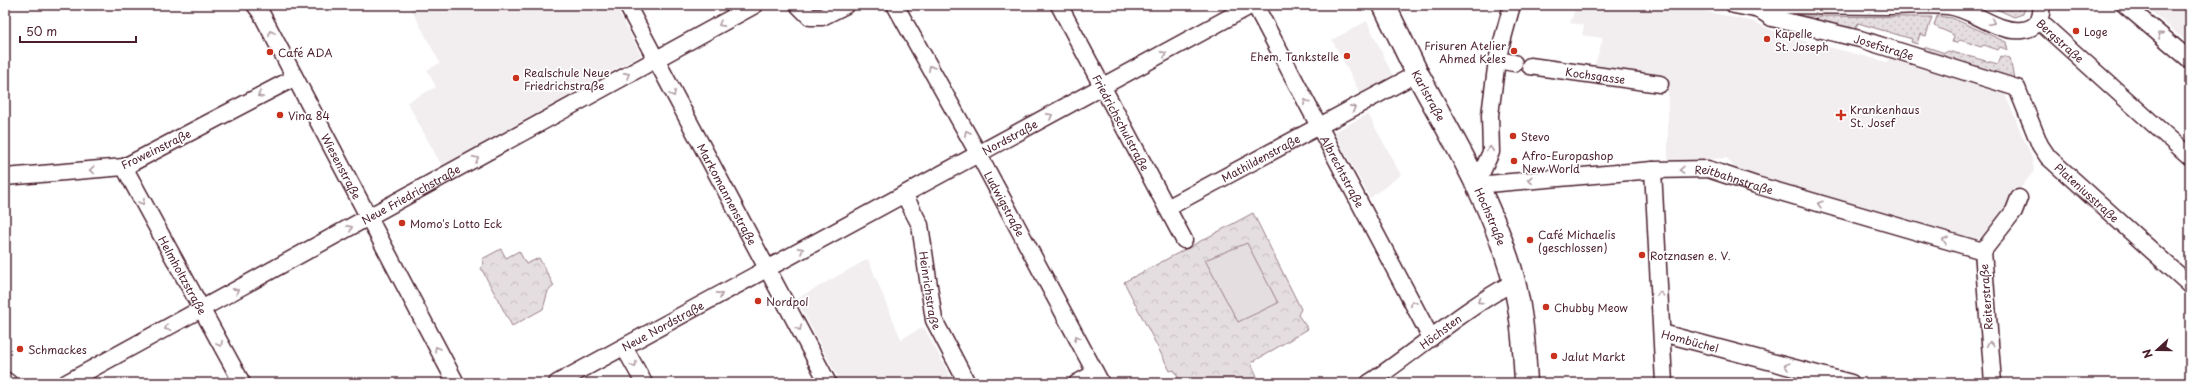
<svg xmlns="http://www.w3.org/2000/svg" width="2195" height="388" font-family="'Playpen Sans',sans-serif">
<defs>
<pattern id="grass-dots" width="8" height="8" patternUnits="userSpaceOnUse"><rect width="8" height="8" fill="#e5dee0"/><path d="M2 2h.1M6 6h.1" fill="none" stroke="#c6bec0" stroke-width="1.8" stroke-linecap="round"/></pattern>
<pattern id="park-crowns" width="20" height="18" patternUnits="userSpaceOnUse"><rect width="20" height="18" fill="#e5dee0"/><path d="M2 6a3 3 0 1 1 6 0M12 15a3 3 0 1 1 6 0" fill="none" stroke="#c6bec0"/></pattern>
</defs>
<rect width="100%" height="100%" fill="#fff"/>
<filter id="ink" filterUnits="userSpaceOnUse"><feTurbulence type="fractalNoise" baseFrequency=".025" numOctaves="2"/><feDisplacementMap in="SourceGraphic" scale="8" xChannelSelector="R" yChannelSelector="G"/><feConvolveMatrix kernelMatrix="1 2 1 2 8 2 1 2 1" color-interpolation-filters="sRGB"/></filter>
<g filter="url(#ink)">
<g fill="#f2eeef">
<path d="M409,5H615L641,55L442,166L407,102L436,87L427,70L440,63Z"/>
<path d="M1576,5H1677L1754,22L1782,35L1887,62L1890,56L2001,90L2000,93L2005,94L2032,158L2034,171L1982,237L1976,239L1736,170L1727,158L1668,162V79L1594,67L1603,38L1582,35L1584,25L1570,23Z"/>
<path d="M2144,5H2190V45Z"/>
<path d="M1367,21L1393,76L1360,93L1332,40Z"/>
<path d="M1368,114L1401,175L1370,198L1334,132Z"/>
<path d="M868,259L901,339L924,327L954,383H841L796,299Z"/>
</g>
<g fill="url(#grass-dots)" stroke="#987e86">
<path d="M1988,5H2026L2023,14L2014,17Z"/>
<path d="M1799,16L1932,17L1926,36L1920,34L1917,44L1911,42L1912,39L1858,23L1855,30Z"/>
<path d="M1937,16L1952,18L2006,42L2008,50L2000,47L1998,50L1984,45L1981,47L1960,40L1957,43L1952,42L1954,36L1952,34L1934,26Z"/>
<path d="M1869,32L1921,50L1927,47L1945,53L1948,51L1998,64L2001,56L2010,58L2014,79L1868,34Z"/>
</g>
<g fill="url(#park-crowns)" stroke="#987e86">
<path d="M1253,213L1301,309L1298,315L1308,329L1251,363L1260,383H1181L1174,370L1170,371L1124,282Z"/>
<path d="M501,249L506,258L519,251L526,264L539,258L554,286L548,291L543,309L512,326L481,268L484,263L482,259Z"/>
</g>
<path fill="#e5dee0" stroke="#987e86" d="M1247,243L1278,303L1238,322L1205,260Z"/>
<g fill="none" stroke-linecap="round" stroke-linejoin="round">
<g stroke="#4a1f2b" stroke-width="19">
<g id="street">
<path id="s1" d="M255,5L261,13L456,383"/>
<path id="s2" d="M627,5L828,383"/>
<path d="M798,5L810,17H822L846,5"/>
<path id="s3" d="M895,5L979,155L1101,383"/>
<path id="s4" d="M1059,5L1184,240"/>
<path id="s5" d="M1255,5L1431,338"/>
<path d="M1734,5L1760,10L1772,5C1810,5 1849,6 1887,6C1907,6 1928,4 1948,6C1974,9 1996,33 2022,30C2036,29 2043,18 2041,5"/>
<path d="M2125,5L2190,60"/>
<path id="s6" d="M1760,10L1772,18L1860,39L2017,88L2040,145L2048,157L2190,285"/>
<path id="s7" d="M2039,21L2190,157"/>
<path d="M1497,60L1514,63"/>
<path id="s8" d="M1530,66L1660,84"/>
<path id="s9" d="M124,167L242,383"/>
<path d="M1653,170L1664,383"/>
<path d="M5,177L124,167L294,78"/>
<path id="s10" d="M1476,185L1653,170L1708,169L1756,185L1983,251"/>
<path d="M1476,185L1491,152L1490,115L1497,60L1512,5"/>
<path id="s11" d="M904,194L920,225L934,320L967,383"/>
<path id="s12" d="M1167,208L1418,73"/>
<path id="s13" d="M1662,333L1851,383"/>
<path d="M624,347L644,383"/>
<path d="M5,380L9,383"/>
<path id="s14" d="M66,383L755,5"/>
<path id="s15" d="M557,383L1252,5"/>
<path d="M1077,383L1095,373"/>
<path id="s16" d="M1369,383C1418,350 1462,310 1514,282"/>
<path d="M1993,383L1983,251L2014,211L2019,198"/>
</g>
</g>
<g stroke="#4a1f2b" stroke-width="25">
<g id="secondary">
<path id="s17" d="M1384,5C1395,28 1406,50 1417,73C1449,133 1486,192 1507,258C1521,298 1524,341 1526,383"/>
</g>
</g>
<use href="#street" stroke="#fff" stroke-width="16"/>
<use href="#secondary" stroke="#fff" stroke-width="22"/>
</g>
<defs><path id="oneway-chevron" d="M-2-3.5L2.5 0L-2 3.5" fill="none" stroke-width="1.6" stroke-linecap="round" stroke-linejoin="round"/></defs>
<g stroke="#ae9aa0">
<use href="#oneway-chevron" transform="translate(1992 22) rotate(27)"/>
<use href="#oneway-chevron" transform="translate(721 24) rotate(151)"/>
<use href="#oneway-chevron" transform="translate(271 33) rotate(-118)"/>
<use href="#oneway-chevron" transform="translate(2160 35) rotate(-140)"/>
<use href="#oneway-chevron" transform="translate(1164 54) rotate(-29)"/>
<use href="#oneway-chevron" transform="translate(931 68) rotate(-119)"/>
<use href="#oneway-chevron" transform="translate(627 75) rotate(-29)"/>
<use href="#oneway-chevron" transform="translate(673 94) rotate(62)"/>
<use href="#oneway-chevron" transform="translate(260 95) rotate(153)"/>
<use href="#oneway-chevron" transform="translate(1306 102) rotate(-118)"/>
<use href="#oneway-chevron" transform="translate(1353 108) rotate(-28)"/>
<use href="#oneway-chevron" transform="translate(1050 116) rotate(-28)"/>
<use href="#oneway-chevron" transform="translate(967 133) rotate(-119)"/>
<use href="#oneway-chevron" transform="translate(1490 149) rotate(-85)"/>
<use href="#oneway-chevron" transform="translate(476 159) rotate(-29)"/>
<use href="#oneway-chevron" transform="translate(92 170) rotate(175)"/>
<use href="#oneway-chevron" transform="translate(1682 170) rotate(179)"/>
<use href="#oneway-chevron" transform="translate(1530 180) rotate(176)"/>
<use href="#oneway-chevron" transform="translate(142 202) rotate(61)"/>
<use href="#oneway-chevron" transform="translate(1820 204) rotate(-164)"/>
<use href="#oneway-chevron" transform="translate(350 228) rotate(-29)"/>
<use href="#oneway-chevron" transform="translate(1945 240) rotate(-164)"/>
<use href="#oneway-chevron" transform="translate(801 250) rotate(-29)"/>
<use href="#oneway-chevron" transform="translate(236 291) rotate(-29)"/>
<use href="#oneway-chevron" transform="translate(1660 294) rotate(-93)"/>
<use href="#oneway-chevron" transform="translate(720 295) rotate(-29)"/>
<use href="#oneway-chevron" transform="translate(1480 301) rotate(146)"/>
<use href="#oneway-chevron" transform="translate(1413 303) rotate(-118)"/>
<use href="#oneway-chevron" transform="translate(167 328) rotate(151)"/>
<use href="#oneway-chevron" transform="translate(799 328) rotate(62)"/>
<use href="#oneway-chevron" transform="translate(1077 338) rotate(-118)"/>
<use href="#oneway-chevron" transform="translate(220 344) rotate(61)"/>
<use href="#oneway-chevron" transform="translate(1990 344) rotate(-94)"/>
<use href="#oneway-chevron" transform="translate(437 349) rotate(-119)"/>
<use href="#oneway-chevron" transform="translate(634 365) rotate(61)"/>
<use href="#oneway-chevron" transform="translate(1787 366) rotate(-165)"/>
</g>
</g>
<g fill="#c8321e" stroke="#fff" stroke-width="1.5">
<circle cx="2076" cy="31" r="4"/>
<circle cx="1767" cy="39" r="4"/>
<circle cx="1514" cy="51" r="4"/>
<circle cx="270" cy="52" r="4"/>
<circle cx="1347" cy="56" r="4"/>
<circle cx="516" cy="78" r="4"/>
<circle cx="280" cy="115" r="4"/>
<path d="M1839 109h4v4h4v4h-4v4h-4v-4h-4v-4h4z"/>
<circle cx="1513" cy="136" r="4"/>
<circle cx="1514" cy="161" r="4"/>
<circle cx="402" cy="223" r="4"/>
<circle cx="1530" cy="240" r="4"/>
<circle cx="1642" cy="255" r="4"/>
<circle cx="758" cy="301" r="4"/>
<circle cx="1546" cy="307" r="4"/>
<circle cx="20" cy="349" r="4"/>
<circle cx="1554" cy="356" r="4"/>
</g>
<g text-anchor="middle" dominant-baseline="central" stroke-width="3.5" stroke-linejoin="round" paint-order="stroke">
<g font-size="11" fill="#4a1f2b" stroke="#fff" text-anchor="start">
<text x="2084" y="31">Loge</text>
<text x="1775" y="33">Kapelle<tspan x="1775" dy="13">St. Joseph</tspan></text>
<text x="1506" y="45" text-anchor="end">Frisuren Atelier<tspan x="1506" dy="13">Ahmed Keles</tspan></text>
<text x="278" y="52">Café ADA</text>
<text x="1339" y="56" text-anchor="end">Ehem. Tankstelle</text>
<text x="524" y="72">Realschule Neue<tspan x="524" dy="13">Friedrichstraße</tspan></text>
<text x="1850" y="109">Krankenhaus<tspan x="1850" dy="13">St. Josef</tspan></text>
<text x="288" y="115">Vina 84</text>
<text x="1521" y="136">Stevo</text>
<text x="1522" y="155">Afro-Europashop<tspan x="1522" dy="13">New World</tspan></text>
<text x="410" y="223">Momo's Lotto Eck</text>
<text x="1538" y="234">Café Michaelis<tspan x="1538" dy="13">(geschlossen)</tspan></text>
<text x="1650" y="255">Rotznasen e. V.</text>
<text x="766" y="301">Nordpol</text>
<text x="1554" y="307">Chubby Meow</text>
<text x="28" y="349">Schmackes</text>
<text x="1562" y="356">Jalut Markt</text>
</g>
<g font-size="11" fill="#4a1f2b" stroke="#fff">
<text stroke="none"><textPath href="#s7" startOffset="29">Bergstraße</textPath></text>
<text stroke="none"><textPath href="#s6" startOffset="130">Josefstraße</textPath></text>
<text stroke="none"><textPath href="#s8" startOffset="66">Kochsgasse</textPath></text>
<text stroke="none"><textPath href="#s17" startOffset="101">Karlstraße</textPath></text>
<text stroke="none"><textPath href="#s4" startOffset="133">Friedrichschulstraße</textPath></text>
<text stroke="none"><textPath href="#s15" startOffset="515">Nordstraße</textPath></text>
<text transform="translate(156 149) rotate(-26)">Froweinstraße</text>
<text stroke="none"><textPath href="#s12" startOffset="106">Mathildenstraße</textPath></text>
<text stroke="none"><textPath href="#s1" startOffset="183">Wiesenstraße</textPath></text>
<text stroke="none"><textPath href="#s5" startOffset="188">Albrechtstraße</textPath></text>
<text stroke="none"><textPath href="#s10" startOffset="260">Reitbahnstraße</textPath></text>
<text stroke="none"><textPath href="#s6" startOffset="398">Plateniusstraße</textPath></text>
<text stroke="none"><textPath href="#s2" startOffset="214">Markomannenstraße</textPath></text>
<text stroke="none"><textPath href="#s14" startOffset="393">Neue Friedrichstraße</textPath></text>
<text stroke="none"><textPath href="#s3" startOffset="227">Ludwigstraße</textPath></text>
<text stroke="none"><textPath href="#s17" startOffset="237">Hochstraße</textPath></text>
<text stroke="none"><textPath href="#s9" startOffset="123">Helmholtzstraße</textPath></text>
<text stroke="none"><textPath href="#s11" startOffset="101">Heinrichstraße</textPath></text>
<text transform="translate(1986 297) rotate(-94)">Reiterstraße</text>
<text stroke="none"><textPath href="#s15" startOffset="120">Neue Nordstraße</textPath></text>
<text stroke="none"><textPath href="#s16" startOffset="88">Höchsten</textPath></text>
<text stroke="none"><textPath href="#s13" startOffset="29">Hombüchel</textPath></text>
</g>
</g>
<rect width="2195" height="388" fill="none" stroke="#fff" stroke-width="20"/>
<rect x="10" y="10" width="2175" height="368" fill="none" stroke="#4a1f2b" stroke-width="1.5" filter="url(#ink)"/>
<g transform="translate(2157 350) rotate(249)" stroke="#ffffff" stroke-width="3" paint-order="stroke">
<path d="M0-3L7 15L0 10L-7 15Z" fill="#4a1f2b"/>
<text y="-6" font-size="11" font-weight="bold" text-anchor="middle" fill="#4a1f2b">N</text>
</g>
<path d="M20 36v6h116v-6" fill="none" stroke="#4a1f2b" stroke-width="2"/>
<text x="26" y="36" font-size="12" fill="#4a1f2b" stroke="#ffffff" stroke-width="3" paint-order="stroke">50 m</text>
</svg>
